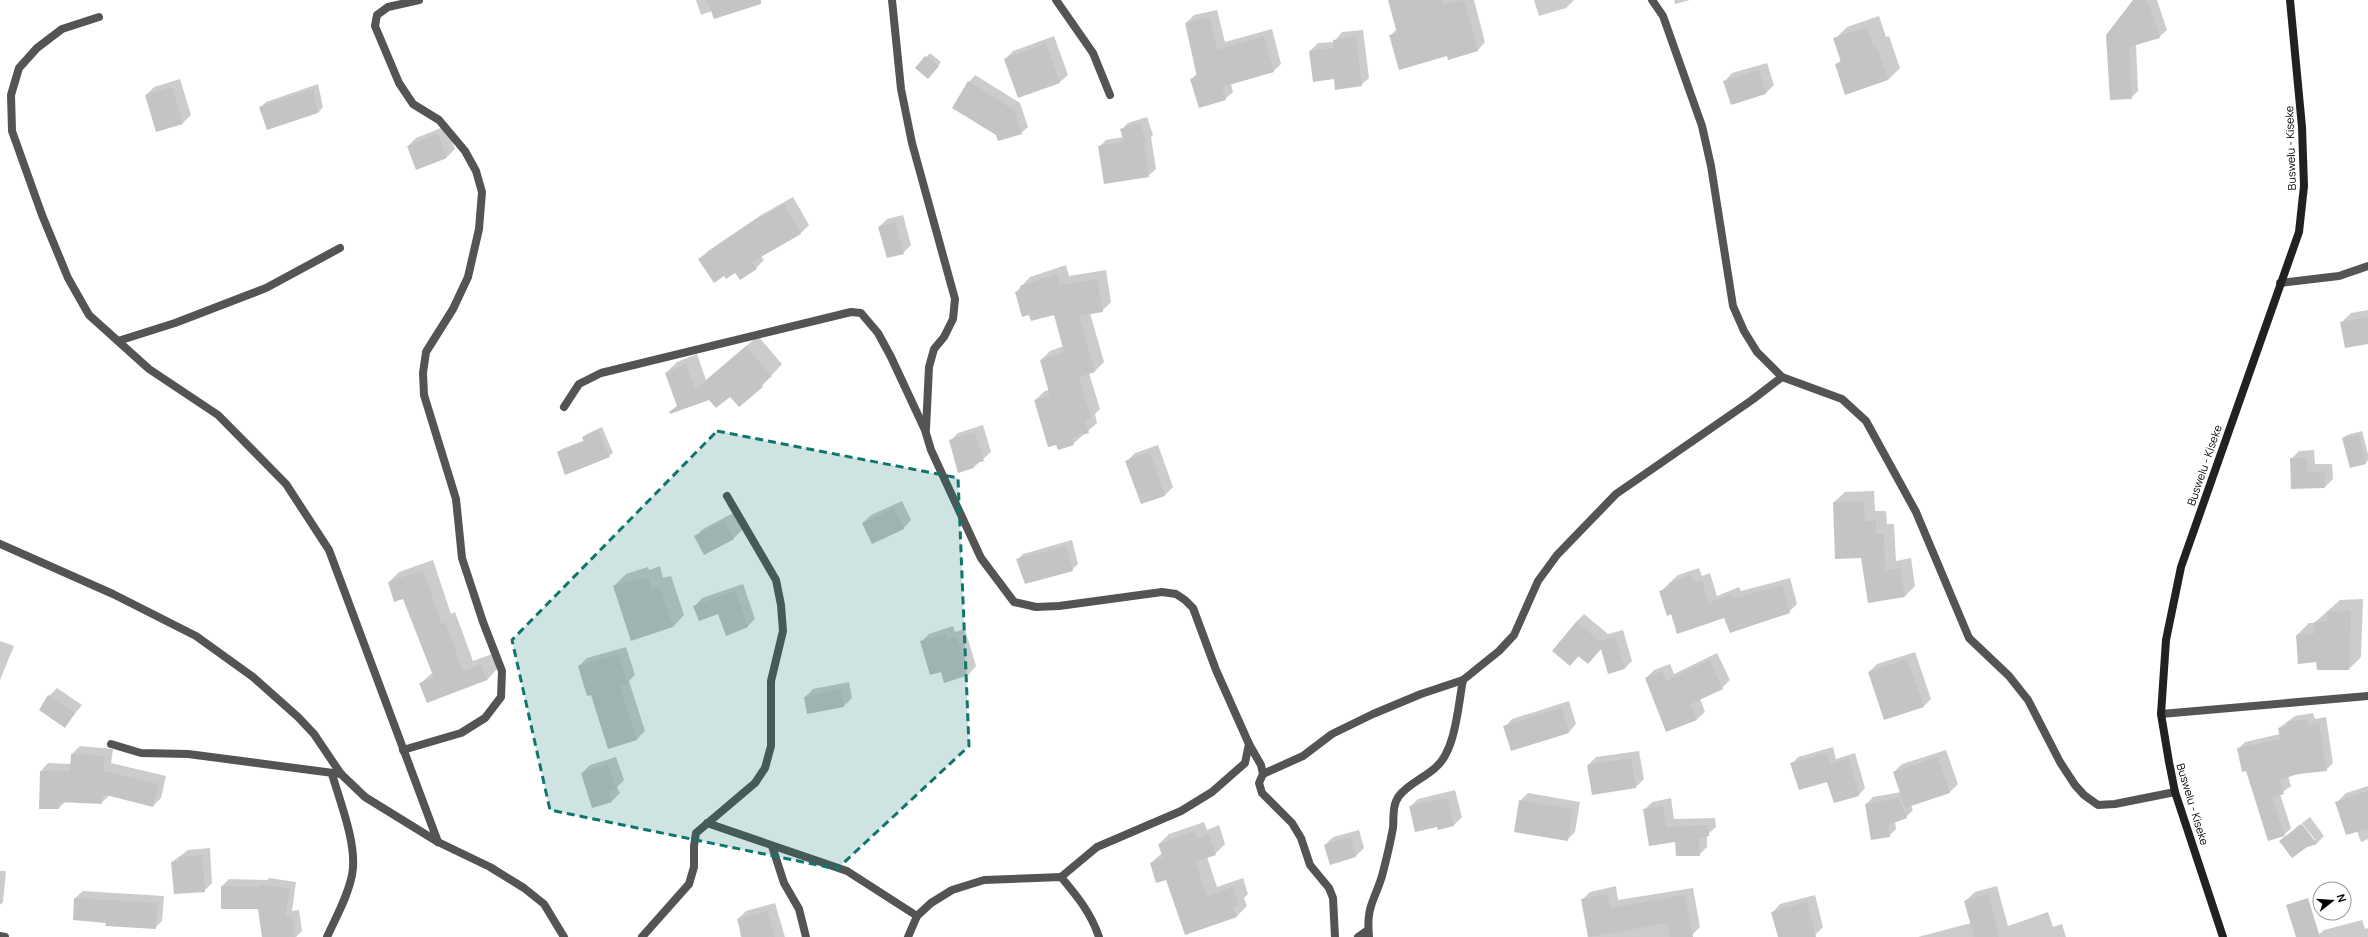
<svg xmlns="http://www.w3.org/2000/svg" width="2368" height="937" font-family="Manrope,sans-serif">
<rect width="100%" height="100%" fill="#fff"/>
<g fill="#0003">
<path d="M696,0H742L701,15Z"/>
<path d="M1389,0H1474L1485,42L1478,50L1448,55L1390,36L1397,29Z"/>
<path d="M1534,0H1574L1566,8L1539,16Z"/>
<path d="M1674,0H1690L1675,4Z"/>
<path d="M2134,0H2157L2167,30L2159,37L2136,44L2138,91L2131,98L2110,99Z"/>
<path d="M1217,10L1225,42L1272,29L1281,64L1273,72L1231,84L1233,92L1225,99L1191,79L1198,73L1186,23L1194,15Z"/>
<path d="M1879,16L1886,37L1889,36L1900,68L1888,80L1836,65L1842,59L1835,39L1847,27Z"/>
<path d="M1363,30L1369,78L1361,85L1335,78L1310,51L1318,43L1334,42L1342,32Z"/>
<path d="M1054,36L1068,75L1060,82L1005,59L1013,51Z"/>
<path d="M930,53L941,62L932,74L916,68Z"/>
<path d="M1767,63L1774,85L1766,93L1731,104L1725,81L1732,73Z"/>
<path d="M975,75L1020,103L1028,127L1021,133L969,82Z"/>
<path d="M180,79L191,115L183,123L156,130L146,95L154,87Z"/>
<path d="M318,84L323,107L318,113L261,107L266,102Z"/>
<path d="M1147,117L1153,135L1151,137L1156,169L1148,176L1099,147L1106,140L1123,137L1121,130L1128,123Z"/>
<path d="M446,126L455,149L447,157L417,169L408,146L416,138Z"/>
<path d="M793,197L809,225L801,233L761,256L764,260L756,268L724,275L700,259L708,251L761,215Z"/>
<path d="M903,215L911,245L903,253L879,227L887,219Z"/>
<path d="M1066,265L1069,276L1106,270L1111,302L1102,311L1090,313L1104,362L1095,371L1089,373L1100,409L1095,414L1097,423L1073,444L1035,400L1045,391L1049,390L1041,360L1050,351L1064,346L1055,314L1029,313L1016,292L1030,277Z"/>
<path d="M2368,310V343L2341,323L2351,313Z"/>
<path d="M758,336L782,364L762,386L730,395L678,405L666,373L677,362L697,354L706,380Z"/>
<path d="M983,425L991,452L974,467L950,441L958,433Z"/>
<path d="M602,427L613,453L609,456L558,452L562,449L585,440L583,437L587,434Z"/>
<path d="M2362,431L2368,454V460L2366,463L2343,438L2347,435Z"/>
<path d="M1158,445L1173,487L1165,495L1142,503L1127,461L1135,453Z"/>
<path d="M2314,450L2315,464H2332L2333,479L2325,487L2292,488L2291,459L2299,451Z"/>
<path d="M1874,491L1875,511H1886L1887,524H1894L1896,561L1911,558L1915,586L1904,597L1861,557L1834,502L1845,492Z"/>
<path d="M902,501L911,520L904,528L872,543L863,523L871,515Z"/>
<path d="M733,513L742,530L734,538L705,554L695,537L703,529Z"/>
<path d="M1072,540L1078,564L1072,570L1017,560L1023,554Z"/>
<path d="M433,560L451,614L455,612L473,661L492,654L497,669L487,680L427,702L420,684L433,672L404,597L389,582L399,572Z"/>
<path d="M660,566L663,578L671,576L684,615L673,627L614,586L626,574L648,567L649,570Z"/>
<path d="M1699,568L1702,576L1710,573L1717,596L1739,587L1741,591L1790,578L1797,604L1789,612L1724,617L1671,613L1660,592L1678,575Z"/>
<path d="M743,584L755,619L747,627L719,613L695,606L702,598Z"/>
<path d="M2363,599L2361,657L2349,669L2317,661L2297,635L2309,623H2314L2340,600Z"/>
<path d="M1584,614L1608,634L1623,630L1632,661L1624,669L1602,648L1579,656L1570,665L1576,622Z"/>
<path d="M953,626L955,632L965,629L976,666L969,674L942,671L921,642L929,634Z"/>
<path d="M0,641L14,646L0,680Z"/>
<path d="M626,647L635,675L629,681L645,731L637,739L609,748L592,694L579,666L587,658Z"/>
<path d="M1915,652L1931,699L1923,707L1869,672L1877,664Z"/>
<path d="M1717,653L1730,680L1722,688L1700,698L1705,712L1697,719L1646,678L1654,670L1670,664L1674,674Z"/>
<path d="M849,682L852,698L844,706L805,697L813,689Z"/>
<path d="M57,688L82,705L65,726L49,696Z"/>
<path d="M1569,701L1576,724L1569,732L1505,727L1512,719Z"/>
<path d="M2313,713L2315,719L2326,717L2333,763L2326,770L2288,776L2291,786L2280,794L2291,828L2284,835L2247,769L2238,749L2245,742L2280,734L2279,728L2295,716Z"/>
<path d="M80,746L113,749L111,763L166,776L161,798L153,806L110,795L101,803L66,801L59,808L41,771L48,763L72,764V754Z"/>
<path d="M1833,747L1836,759L1855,753L1865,788L1859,795L1834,802L1828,781L1792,764L1798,757Z"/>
<path d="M1946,750L1958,784L1950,792L1911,805L1913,810L1906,817L1895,822L1896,829L1889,836L1866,804L1873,797L1901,792L1894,772L1902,764Z"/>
<path d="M1639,751L1644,779L1636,787L1588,765L1596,757Z"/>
<path d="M616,757L624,780L617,787L620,793L612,801L582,773L590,765Z"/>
<path d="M2368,786V839L2361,842L2357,831L2336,803L2346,793Z"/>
<path d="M1455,790L1462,817L1454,825L1439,829L1438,825L1410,807L1418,799Z"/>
<path d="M1528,793L1580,802L1575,832L1567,840L1520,801Z"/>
<path d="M1671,798L1674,819L1715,818L1716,827L1707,835V847L1699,855L1676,841L1644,810L1652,802Z"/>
<path d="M2310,817L2324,836L2317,843L2306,847L2281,841L2300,824L2314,841L2315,840L2302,823Z"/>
<path d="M1204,822L1207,830L1219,825L1225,844L1215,854L1207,857L1217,887L1243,878L1248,894L1244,898L1247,906L1236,917L1167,879L1151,863L1162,853L1159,844L1169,834Z"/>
<path d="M1359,830L1364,848L1356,856L1331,863L1325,845L1333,837Z"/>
<path d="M210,848L212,883L204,891L172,862L188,850Z"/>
<path d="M0,871H6L3,902L0,905Z"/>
<path d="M269,878L296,882L292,911L299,910L302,931L296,937H263L259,908L222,886L229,879L267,880Z"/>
<path d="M1616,886L1618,900L1693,888L1700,927L1692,935L1682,937H1589L1582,900L1590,892Z"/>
<path d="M1997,886L2008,926L2048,912L2053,927L2062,924L2066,937H1918L1971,923L1965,901L1975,892Z"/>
<path d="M83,891L164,896L162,921L155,928L75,898Z"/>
<path d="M1815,895L1823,927L1815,935L1809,937H1779L1773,912L1780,904Z"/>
<path d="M775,903L785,937H741L738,919L746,911Z"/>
<path d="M2362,920L2365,929L2368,928V937H2316L2324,930Z"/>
</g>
<g fill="#c4c4c4">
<path d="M707,0H761V4L714,19Z"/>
<path d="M1388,0H1442L1444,4L1464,0L1478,51L1448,60L1447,56L1399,70L1389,35L1397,33Z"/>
<path d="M2133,0H2144L2149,4L2160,38L2129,47L2132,99L2110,100L2106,35Z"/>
<path d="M1210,17L1217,50L1264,36L1274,72L1222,87L1226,100L1199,108L1190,79L1197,77L1185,23Z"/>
<path d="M1867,27L1874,48L1877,47L1888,80L1845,95L1835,64L1841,62L1833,38Z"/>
<path d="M1356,37L1362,86L1335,90L1334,79L1313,82L1309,51L1334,48L1333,40Z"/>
<path d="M1046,43L1060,83L1018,98L1004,59Z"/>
<path d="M925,56L939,66L928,79L915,68Z"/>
<path d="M1759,70L1766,94L1731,105L1723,81Z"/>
<path d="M968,81L1014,110L1022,134L998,141L996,135L952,108Z"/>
<path d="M172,87L183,124L156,132L145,95Z"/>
<path d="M313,89L318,113L267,130L259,107Z"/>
<path d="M1140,123L1146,143L1144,144L1149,177L1104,184L1098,146L1124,142L1120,129Z"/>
<path d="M438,134L447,158L416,170L407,146Z"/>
<path d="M784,204L801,234L752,262L757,269L740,280L735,273L726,279L724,276L714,283L698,259L752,222Z"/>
<path d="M895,222L904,254L887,258L878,227Z"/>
<path d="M1057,274L1060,285L1097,279L1103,312L1079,316L1095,372L1079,377L1091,419L1085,421L1089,433L1072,438L1074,445L1058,450L1056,445L1048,447L1034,400L1050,396L1040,360L1064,352L1054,315L1031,321L1029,315L1022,317L1015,292L1021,290L1020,286Z"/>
<path d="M2368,317V344L2345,348L2340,322Z"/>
<path d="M746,346L772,376L761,385L763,387L739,407L730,397L716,408L709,400L670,414L669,412L677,406L665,373L686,364L695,390Z"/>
<path d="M598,430L610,457L565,475L557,452L584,442L582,437Z"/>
<path d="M975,432L984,461L973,464L974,468L958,473L949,440Z"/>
<path d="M2359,434L2366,464L2350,468L2342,438Z"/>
<path d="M1150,452L1165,496L1141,504L1125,461Z"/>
<path d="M2290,458H2307V472L2325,471V488L2291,489Z"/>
<path d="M1864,501L1865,521H1876V534H1884L1885,571L1900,568L1905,597L1868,603L1861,558L1835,559L1833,502Z"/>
<path d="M894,508L904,529L872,544L862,523Z"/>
<path d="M724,520L734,539L704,555L694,536Z"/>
<path d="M1066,546L1073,571L1025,584L1016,559Z"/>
<path d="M423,570L441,624L445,622L463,671L481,664L487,680L427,703L419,683L434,678L403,599L394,602L388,582Z"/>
<path d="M1691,575L1694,583L1702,581L1709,603L1731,594L1733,599L1782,585L1790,613L1730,633L1724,618L1677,634L1671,614L1667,616L1659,591L1670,588L1669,583Z"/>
<path d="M648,578L652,589L659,587L673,627L631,641L613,586L636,579L637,581Z"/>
<path d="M735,591L748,627L726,636L718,614L699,621L693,606Z"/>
<path d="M2351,611L2349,670H2317L2316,662L2298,664L2296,635L2314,634V622L2328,621L2327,612Z"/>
<path d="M1576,622L1600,641L1615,637L1625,669L1608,674L1601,649L1588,664L1578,656L1570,666L1552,651Z"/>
<path d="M945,634L947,639L957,637L969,675L944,683L941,672L930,675L920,641Z"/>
<path d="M618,654L628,684L620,686L637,740L608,749L591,695L587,696L578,666Z"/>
<path d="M1907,659L1924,707L1884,720L1868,672Z"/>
<path d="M1709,660L1723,689L1691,704L1697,720L1666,732L1645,678L1662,671L1666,681Z"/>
<path d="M841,689L844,707L807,714L804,697Z"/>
<path d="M48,695L75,713L65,728L39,710Z"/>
<path d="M1562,708L1569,733L1511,751L1503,726Z"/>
<path d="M2307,719L2308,726L2319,724L2327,771L2297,774L2280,780L2284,794L2272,798L2285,836L2268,841L2246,771L2242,772L2237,748L2280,739L2278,728L2288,726L2287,722Z"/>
<path d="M1827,753L1830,764L1849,758L1859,796L1834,803L1827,782L1799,790L1790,763Z"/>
<path d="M71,754L105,756L104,771L158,784L153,807L102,794V804L59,802V809H39L40,771H70Z"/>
<path d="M1938,757L1950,793L1905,808L1893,772Z"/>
<path d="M1631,758L1636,788L1592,795L1587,765Z"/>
<path d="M608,764L616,789L609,792L612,802L592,808L581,773Z"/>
<path d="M2368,791V829L2346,835L2335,802Z"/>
<path d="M1448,798L1454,826L1438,830L1437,827L1415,832L1409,806Z"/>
<path d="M1899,798L1907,818L1888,825L1890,837L1871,840L1865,804Z"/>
<path d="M1519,800L1573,809L1568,841L1514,832Z"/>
<path d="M1663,806L1666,827L1708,825L1709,836L1699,838L1700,856H1676L1675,842L1649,846L1643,809Z"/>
<path d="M2302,824L2317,844L2307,847L2292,858L2279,841Z"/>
<path d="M1194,831L1197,839L1209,835L1216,855L1195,862L1207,896L1233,887L1238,905L1233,907L1237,917L1185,935L1166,880L1156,883L1150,863L1163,858L1158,844Z"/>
<path d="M1351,837L1356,857L1330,865L1324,845Z"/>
<path d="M202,855L205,892L174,894L171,862L179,861V857Z"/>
<path d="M261,884L290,889L285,917L292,916L295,937H262L258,909H221V886L261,887Z"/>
<path d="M1608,894L1610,908L1685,895L1693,937H1670L1667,923L1588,937L1581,899Z"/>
<path d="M1988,894L1999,937H1974L1964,901Z"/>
<path d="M74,898L157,903L156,929L105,926L106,923L73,920Z"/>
<path d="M2308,898L2320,937H2296L2286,905Z"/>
<path d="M1807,902L1816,937H1778L1771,912Z"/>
<path d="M767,911L775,937H742L737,919Z"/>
</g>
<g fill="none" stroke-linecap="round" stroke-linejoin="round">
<g stroke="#545454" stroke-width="8">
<path d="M892,0L901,89L912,143L955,299L953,319L944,337L934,349L929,367L926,429"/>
<path d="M1056,0L1093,53L1110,95"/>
<path d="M1652,0L1663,16L1702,126L1711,166L1733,306L1744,331L1757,352L1782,377L1842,399L1866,421L1916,512L1969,638L2009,676L2028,700L2060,762L2075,785L2084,795L2098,805L2115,804L2175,792"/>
<path d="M99,17L62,29L37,48L19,68L11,95L12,131L42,215L68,278L89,315L149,369L218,415L286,484L329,550L438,842"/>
<path d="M2280,283L2339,276L2368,266"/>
<path d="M118,341L175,323L266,288L340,248"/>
<path d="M564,407L579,384L601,373L851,312L861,313L878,333L891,357L925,430L931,450L981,558L1014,602L1036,607L1059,606L1162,592L1176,594L1185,600L1193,608L1216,670L1249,744L1261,765L1263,774L1259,783L1262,793L1292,823L1301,838L1310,865L1329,888L1333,898L1335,937"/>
<path d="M0,544L113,594L196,636L253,677L298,717L314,734L341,774L365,797L438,842L490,867L524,888L544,904L564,937"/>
<path d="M2161,714L2368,696"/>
<path d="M111,744L141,753L188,754L341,774"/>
<path d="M403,750L461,733L485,718L501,697L502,671L483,622L462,558L456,499L424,395L423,373L426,352L453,309L468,277L479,229L482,192L476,171L465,151L439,120L413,104L399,83L375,26L377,15L388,7L419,0"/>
<path d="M1263,774L1303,756L1332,734L1373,714L1421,694L1463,680"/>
<path d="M707,823L847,871L917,916"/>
<path d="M772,846L784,883L799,909L806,937"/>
<path d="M1061,877L1097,847L1181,811L1212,792L1245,763L1249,744"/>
<path d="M0,936L5,937"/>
<path d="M327,937C336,917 348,896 352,875C358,846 340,802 332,774"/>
<path d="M642,937L689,884L694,867V846L696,833L755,783L765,768L771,746V681L783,631L781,605L776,580L727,496"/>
<path d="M908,937L917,916L931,903L952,890L984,880L1061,877C1077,896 1091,913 1099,937"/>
<path d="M1358,937L1368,930"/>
<path d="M1369,937C1366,906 1374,902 1382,876C1386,861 1390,844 1393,828C1394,818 1392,805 1399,796C1408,784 1424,778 1435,768C1456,751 1458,705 1463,680L1499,651L1514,635L1538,581L1557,555L1616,494L1752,400L1782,377"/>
</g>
<path stroke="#212121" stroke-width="8" d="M2223,937L2175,792L2169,762L2161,714L2166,640L2181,567L2299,232L2304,186L2302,127L2290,0"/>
</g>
<path fill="#0f766e" fill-opacity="0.2" stroke="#0f766e" stroke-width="3" stroke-dasharray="8 5" stroke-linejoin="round" d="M717,431L958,478L969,746L837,869L550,810L512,640Z"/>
<g text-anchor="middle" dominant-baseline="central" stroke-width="3" stroke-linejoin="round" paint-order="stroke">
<g font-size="11" fill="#000" stroke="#fff">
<text transform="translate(2290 148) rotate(-92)">Buswelu - Kiseke</text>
<text transform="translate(2204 465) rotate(-71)">Buswelu - Kiseke</text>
<text transform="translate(2193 804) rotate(73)">Buswelu - Kiseke</text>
</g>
</g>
<g transform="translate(2332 901) rotate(73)"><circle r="19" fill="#ffffff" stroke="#999999"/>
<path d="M0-3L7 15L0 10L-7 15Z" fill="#000000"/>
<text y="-6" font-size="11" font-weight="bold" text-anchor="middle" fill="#000000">N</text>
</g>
</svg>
